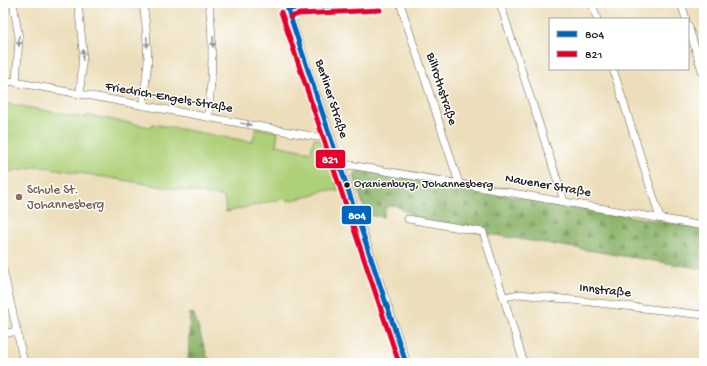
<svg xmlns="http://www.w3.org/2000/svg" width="707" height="366" font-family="'Gochi Hand',sans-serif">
<defs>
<pattern id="forest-firs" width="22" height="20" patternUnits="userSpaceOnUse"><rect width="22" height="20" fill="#8ab268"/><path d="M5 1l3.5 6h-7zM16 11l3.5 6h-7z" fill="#709055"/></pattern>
</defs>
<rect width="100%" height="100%" fill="#fff"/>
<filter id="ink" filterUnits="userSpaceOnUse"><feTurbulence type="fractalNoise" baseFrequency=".025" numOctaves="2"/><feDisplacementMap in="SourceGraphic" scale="8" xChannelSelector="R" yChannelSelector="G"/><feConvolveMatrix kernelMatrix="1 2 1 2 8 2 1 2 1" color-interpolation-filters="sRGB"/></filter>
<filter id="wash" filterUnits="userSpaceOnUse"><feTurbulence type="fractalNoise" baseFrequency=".012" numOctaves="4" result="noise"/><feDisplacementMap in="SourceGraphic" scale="16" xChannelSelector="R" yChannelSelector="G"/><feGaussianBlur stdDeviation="0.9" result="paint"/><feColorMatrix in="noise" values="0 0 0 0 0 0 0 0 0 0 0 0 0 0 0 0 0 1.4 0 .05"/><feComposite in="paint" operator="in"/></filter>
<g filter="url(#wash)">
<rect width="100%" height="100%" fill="#ecdeba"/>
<path fill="#aed078" stroke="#65764a" d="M3,103L86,118L87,115L151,127L153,124L252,142L257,128L278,132L276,145L311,152L314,138L321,140L339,191L323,190L315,195L287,201L285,198L226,212L224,197L39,166L3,173Z"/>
<g fill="url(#forest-firs)" stroke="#536742">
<path d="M358,170L704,229V269L421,223C415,215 403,211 395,205L386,207L383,217L366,215L354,175Z"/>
<path d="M190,313L194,314L207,356L214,363H188Z"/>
</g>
</g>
<g filter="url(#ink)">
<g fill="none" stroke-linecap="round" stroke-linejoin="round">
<g stroke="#656053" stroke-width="8">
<g id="minor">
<path d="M13,3L19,38L16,82"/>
<path d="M78,3L83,51L80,94"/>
<path d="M143,3L146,26L148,61L143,106"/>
<path d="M400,3L459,183"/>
<path d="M500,3L564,201"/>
<path d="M592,3L597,19"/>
<path d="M681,3L686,19"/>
<path d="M288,10L298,7L380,3"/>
<path d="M688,25L704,77"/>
<path d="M613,69L660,218"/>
<path d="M3,80L317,137L330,134"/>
<path d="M208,117C212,78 214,42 209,3"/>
<path d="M340,168L350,165L704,226"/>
<path d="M408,219L483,232L524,363"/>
<path d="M3,269L24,363"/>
<path d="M504,297L520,294L704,315"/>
<path d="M3,334L17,331"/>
</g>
</g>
<g stroke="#656053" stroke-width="10">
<path id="major" d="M285,3L406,363"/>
</g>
<use href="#minor" stroke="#fff" stroke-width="7"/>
<use href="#major" stroke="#fff" stroke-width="9"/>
<g stroke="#fff" stroke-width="8">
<g id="bus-1">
<path d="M288,10L406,363"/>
<path d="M288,10L298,7L380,3"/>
</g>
</g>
<g stroke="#fff" stroke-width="8">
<g id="bus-2">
<path d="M281,12L399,363"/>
<path d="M290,17L299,14L380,10"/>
</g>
</g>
<use href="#bus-1" stroke="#0065bd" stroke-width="5"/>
<use href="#bus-2" stroke="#e4002b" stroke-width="5"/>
</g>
<defs><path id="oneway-solid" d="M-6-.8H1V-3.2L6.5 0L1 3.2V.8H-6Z"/></defs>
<g fill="#999">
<use href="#oneway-solid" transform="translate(19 41) rotate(90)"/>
<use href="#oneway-solid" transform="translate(147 42) rotate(87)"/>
<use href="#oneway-solid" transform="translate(213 42) rotate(89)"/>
<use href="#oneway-solid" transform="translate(83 55) rotate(-87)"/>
<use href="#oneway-solid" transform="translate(246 124) rotate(10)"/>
</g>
</g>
<circle fill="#1c1c1c" stroke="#fff" stroke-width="1.5" cx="347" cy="185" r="3.5"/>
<circle fill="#8d6e63" stroke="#fff" stroke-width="1.5" cx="19" cy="197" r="4"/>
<g text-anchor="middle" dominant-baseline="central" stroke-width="3" stroke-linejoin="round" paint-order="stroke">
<g font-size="12" fill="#1c1c1c" stroke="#fff" text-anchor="start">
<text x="354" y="185">Oranienburg, Johannesberg</text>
</g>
<g font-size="13" fill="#1c1c1c" stroke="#fff">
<text transform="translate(441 89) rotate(72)">Billrothstraße</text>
<text transform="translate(169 98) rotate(10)">Friedrich-Engels-Straße</text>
<text transform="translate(331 99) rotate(72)">Berliner Straße</text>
<text transform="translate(548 186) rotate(10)">Nauener Straße</text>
<text transform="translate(605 291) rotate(6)">Innstraße</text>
</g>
<g font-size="13" fill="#785e54" stroke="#fff" text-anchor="start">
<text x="27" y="190">Schule St.<tspan x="27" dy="15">Johannesberg</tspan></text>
</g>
</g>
<g stroke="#fff" stroke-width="1.5">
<rect x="315" y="149" width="31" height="20" rx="4" fill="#e4002b"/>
<rect x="341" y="205" width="31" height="20" rx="4" fill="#0065bd"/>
</g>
<g font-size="11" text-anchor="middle" font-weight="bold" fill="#fff">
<text x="330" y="163">821</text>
<text x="357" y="219">804</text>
</g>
<rect width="707" height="366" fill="none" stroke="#fff" stroke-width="16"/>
<rect x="549" y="18" width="140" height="52" fill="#ffffff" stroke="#a4a4a4"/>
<rect x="557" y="31" width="20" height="6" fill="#0065bd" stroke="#a4a4a4"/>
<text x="585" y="38" font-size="12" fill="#1c1c1c">804</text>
<rect x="557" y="51" width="20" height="6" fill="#e4002b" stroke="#a4a4a4"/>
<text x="585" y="58" font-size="12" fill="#1c1c1c">821</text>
</svg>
